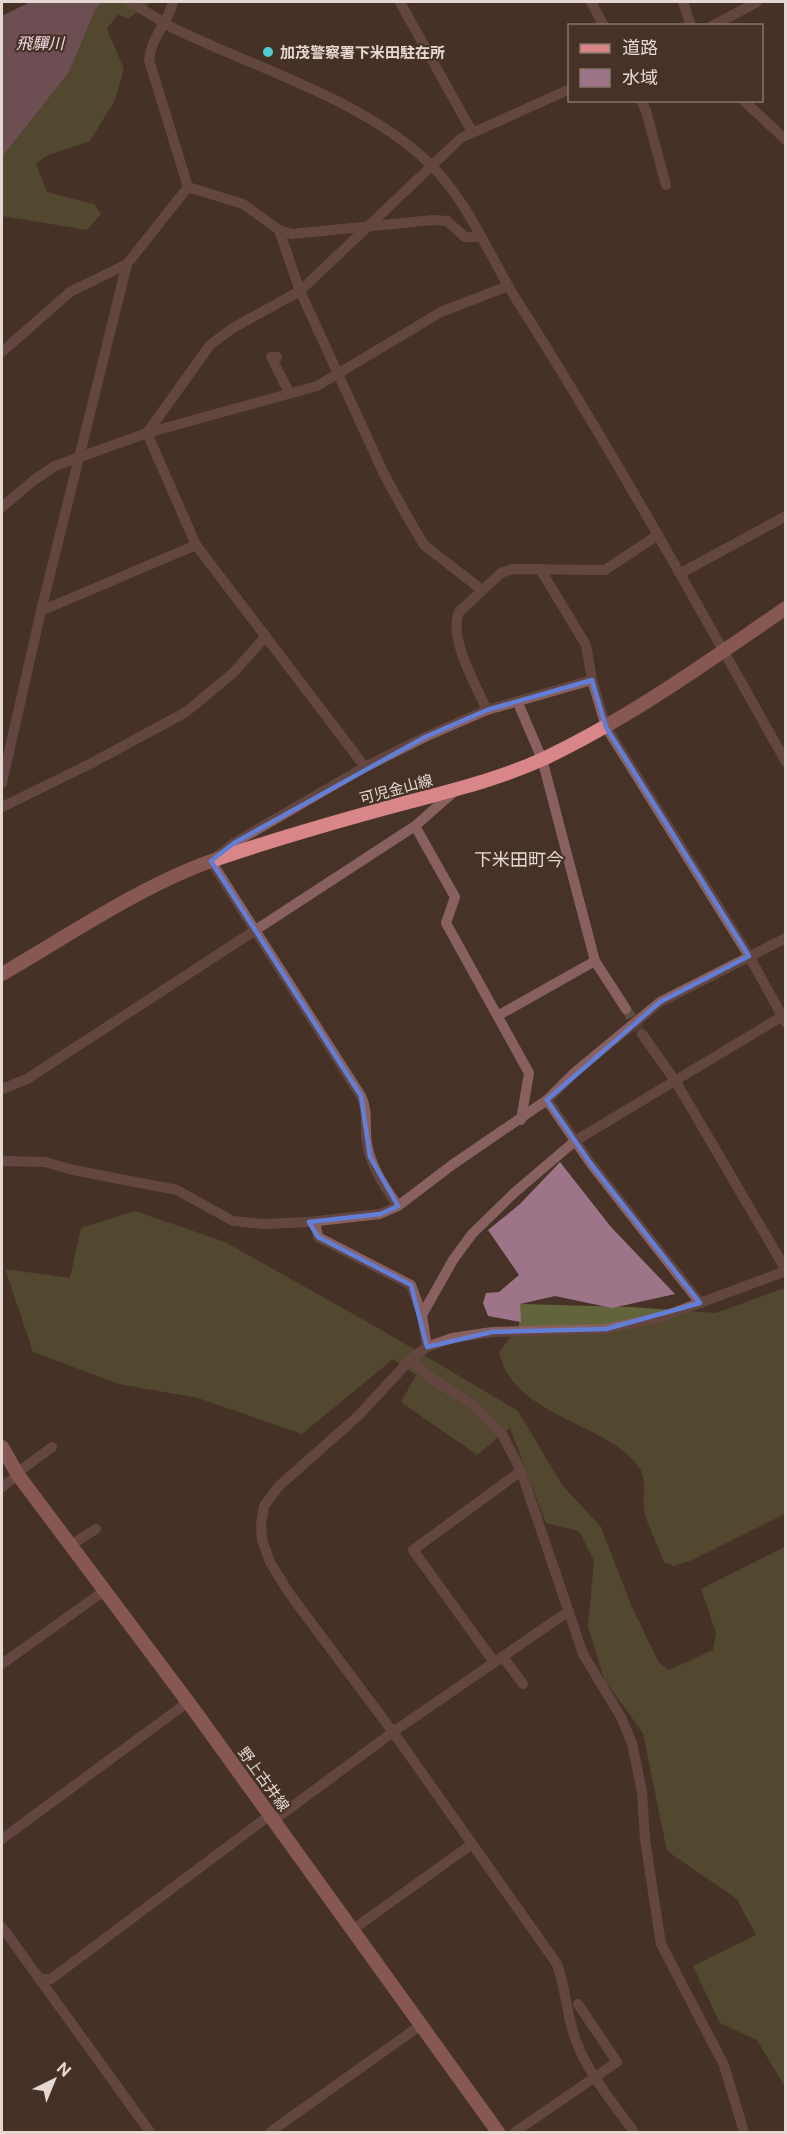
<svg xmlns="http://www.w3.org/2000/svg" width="787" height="2134" font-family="'Public Sans','Noto Sans JP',sans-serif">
<rect width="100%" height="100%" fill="#463227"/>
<g fill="#62643c">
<path d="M102,2H152L128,19L118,14L107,29L124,69L115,100L90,141L46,156L36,164L47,192L94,204L101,214L87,230L2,216V157L69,72L96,8Z"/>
<path d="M135,1211L225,1242L385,1332L518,1411L562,1485L601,1527L631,1605L659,1663L669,1670L713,1650L716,1633L701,1589L785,1547V2087L757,2040L720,2023L693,1966L756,1935L737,1899L667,1851L643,1733L604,1679L588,1626L594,1561L579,1531L546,1523L510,1428L477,1455L401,1402L416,1375L393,1359L302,1434L198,1398L119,1384L33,1352L5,1269L70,1278L81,1228Z"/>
<path d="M785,1288V1514L692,1560L674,1566L664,1562C658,1546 650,1530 645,1515C641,1501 648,1482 640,1469C612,1423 513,1418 499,1352L519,1326L520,1304L631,1307L716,1313Z"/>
</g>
<g fill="#9e7489">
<path d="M30,2H102L96,8L69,72L2,157V16Z"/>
<path d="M560,1162L611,1227L675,1294L612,1308L555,1296L520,1304L521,1322L488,1316L483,1303L486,1293L499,1292L519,1275L488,1230L520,1204Z"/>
</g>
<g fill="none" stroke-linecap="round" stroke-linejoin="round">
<path stroke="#5e4b41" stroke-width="10" stroke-dasharray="10 5" stroke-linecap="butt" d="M626,1009L642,1034"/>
<g stroke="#896060" stroke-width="10">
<path d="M173,2C168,23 151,37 149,60L188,187"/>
<path d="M400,2L472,132"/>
<path d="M591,2L604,26"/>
<path d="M683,2L691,26"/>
<path d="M712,26L757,2"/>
<path d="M173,28C257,69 364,99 431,165C468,202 489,255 516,299C612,449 698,606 786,762"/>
<path d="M641,100L646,111L666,185"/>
<path d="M743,100L786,140"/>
<path d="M188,187L243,204L279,230L292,234L433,220L447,221L465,237H480"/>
<path d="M279,230L300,291L384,474L404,511L424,545L482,590"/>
<path d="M2,352L70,292L127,264"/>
<path d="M277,357H271L290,394"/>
<path d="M147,433L210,345L233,328L300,291L461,138L570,89"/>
<path d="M147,433L196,545L365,767"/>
<path d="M2,507L34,480L55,466L147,433L317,386L441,312L508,286"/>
<path d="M540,569L586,645L592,680L606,727L749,956L786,1023"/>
<path d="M681,573L786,516"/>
<path d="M41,611L196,545"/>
<path d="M518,703L542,759L595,961L626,1009"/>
<path d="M487,710C476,686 448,637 459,612L501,573L512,569L605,570L658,535"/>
<path d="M2,783L41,611L127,264L188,187"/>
<path d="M2,807L92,763L186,712L233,673L266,636"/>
<path d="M415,826L455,897L446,923L529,1073L521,1120"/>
<path d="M499,1015L595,961"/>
<path d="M642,1034L676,1082L786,1270"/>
<path d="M2,1089L27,1079L415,826L456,790"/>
<path d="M547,1100L591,1164L700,1303"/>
<path d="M2,1161L45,1162L73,1170L177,1190L233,1221L264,1224L309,1222L380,1214L398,1206L452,1165L547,1100L575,1072L660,1002L786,938"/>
<path d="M398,1206C384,1186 371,1167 367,1143C364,1126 369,1112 361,1096L211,861L234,843L365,767L425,737L487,710L592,680"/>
<path d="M309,1222L316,1226L318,1237L411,1285L422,1315L427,1347"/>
<path d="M422,1315L453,1260L472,1234L514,1193L575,1141L786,1014"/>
<path d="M410,1360L432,1379L472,1404L502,1434L521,1471L583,1654L621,1717L632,1743L642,1792L645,1840L661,1944L724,2065L744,2132"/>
<path d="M17,1473L52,1447"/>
<path d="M2,1487L18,1475"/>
<path d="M71,1545L96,1529"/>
<path d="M503,1657L523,1684"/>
<path d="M494,1662L413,1550L521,1471"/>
<path d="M2,1664L104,1591"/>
<path d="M274,1820L393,1732L569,1611"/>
<path d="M2,1839L188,1702"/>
<path d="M2,1927L150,2132"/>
<path d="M352,1930L472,1844"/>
<path d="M39,1979H51L270,1815"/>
<path d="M270,2132L421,2025"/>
<path d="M515,2132L617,2062L578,2004"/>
<path d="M634,2132C614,2104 589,2075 576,2041C567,2018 566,1989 557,1964L393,1732L289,1593L270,1562L262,1540L261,1525L264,1506L279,1486L358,1416L410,1360L427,1347L452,1338L492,1332L606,1329L662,1317L786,1271"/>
</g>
<g stroke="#d88687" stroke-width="14">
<path d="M2,974C68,936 142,885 214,860C275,839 338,821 401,804C449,791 497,780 543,759C630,718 707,662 786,608"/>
<path d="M2,1447L18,1475L194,1710L498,2132"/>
</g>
<path stroke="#896060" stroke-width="10" d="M130,2L173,28"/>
</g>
<path d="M0 0H787V2134H0ZM592,680L606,727L749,956L660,1002L547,1100L591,1164L700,1303L606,1329L492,1332L427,1347L411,1285L318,1237L309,1222L380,1214L398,1206L370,1157L361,1096L211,861L234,843L425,737L487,710Z" fill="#463227" fill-opacity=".55" fill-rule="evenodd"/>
<path fill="none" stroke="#637ed6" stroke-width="4.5" stroke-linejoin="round" d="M592,680L606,727L749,956L660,1002L547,1100L591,1164L700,1303L606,1329L492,1332L427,1347L411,1285L318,1237L309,1222L380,1214L398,1206L370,1157L361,1096L211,861L234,843L425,737L487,710Z"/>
<circle fill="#52ccd6" stroke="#463227" stroke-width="2" cx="268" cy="52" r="6"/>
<g text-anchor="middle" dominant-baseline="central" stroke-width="4.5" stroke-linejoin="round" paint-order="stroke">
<g font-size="15" font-weight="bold" fill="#e5d8d2" stroke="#463227" text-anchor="start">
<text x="280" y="52">加茂警察署下米田駐在所</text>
</g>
<g font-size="15" fill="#e5d8d2" stroke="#463227">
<text transform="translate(396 789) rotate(-15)">可児金山線</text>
<text transform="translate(264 1779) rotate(54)">野上古井線</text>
</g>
<g font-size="16" font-style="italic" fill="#f6dae7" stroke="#463227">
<text x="40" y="43">飛驒川</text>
</g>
<g font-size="18" fill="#e5d8d2" stroke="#463227">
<text x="519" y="859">下米田町今</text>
</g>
</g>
<rect width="787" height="2134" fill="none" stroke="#e5d8d2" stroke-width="6"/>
<rect x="568" y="24" width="195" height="78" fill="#463227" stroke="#86746b" stroke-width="1.5"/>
<rect x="580" y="44" width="30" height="9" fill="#d88687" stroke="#86746b" stroke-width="1.5"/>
<text x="622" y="54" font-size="18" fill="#e5d8d2">道路</text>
<rect x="580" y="69" width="30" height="18" fill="#9e7489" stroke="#86746b" stroke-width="1.5"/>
<text x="622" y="84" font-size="18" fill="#e5d8d2">水域</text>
<g transform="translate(54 2080) rotate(43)" stroke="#463227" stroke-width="4.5" paint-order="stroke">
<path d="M0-4.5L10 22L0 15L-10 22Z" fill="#e5d8d2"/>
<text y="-9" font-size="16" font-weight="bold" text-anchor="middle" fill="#e5d8d2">N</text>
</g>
</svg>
